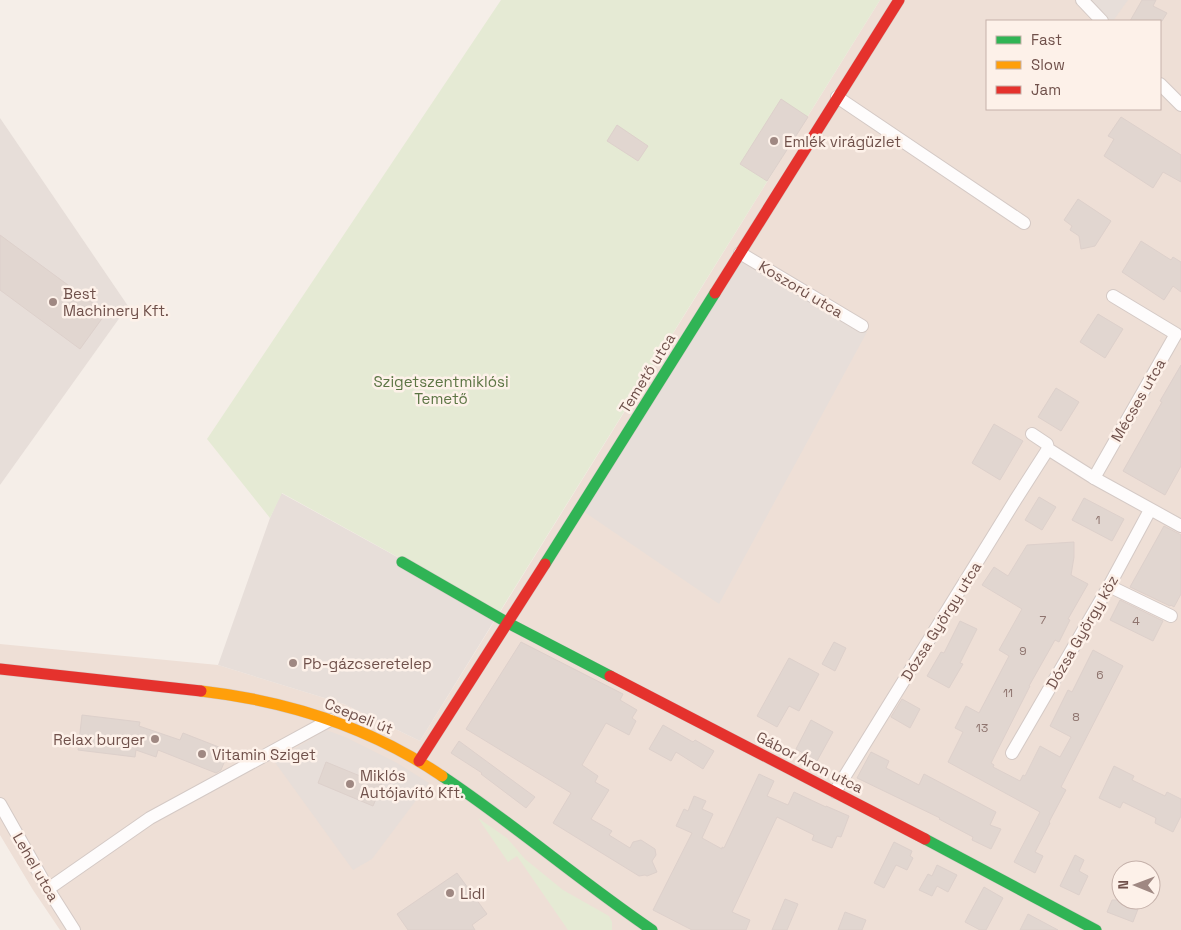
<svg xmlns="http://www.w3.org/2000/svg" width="1181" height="930" font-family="'Space Grotesk',sans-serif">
<rect width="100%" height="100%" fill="#f5eee8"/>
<path fill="#eedfd6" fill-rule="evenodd" d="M880,0H1181V930H60L33,890L0,835V644L218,665L344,704L420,741ZM987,21H1160V109H987ZM1121,870H1151V900H1121Z"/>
<g fill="#e7ded9">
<path d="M1081,0H1128L1113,21H1101Z"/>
<path d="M0,118L128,306L0,485Z"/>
<path d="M738,256L867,332L719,604L580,509Z"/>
<path d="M281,493L499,613L420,741L344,704L218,665L270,518Z"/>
<path d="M326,730L345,737L397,763L429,783L372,859L353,870L274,761Z"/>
</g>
<g fill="#e5ead4">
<path d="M501,0H880L499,613L282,493L270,518L207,439Z"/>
<path d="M478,818L507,838L525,859L563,890L609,916L612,922V930H568L517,856L508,862Z"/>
</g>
<g fill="#e1d6d0" stroke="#ddd0cb">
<path d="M1142,0H1156L1153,6L1167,13L1162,21H1130Z"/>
<path d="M781,99L808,117L767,181L740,164Z"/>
<path d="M1121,117L1181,155V182L1163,172L1153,188L1104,156L1114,139L1108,136Z"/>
<path d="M617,125L648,146L638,161L607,141Z"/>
<path d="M1078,199L1111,221L1095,246L1081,249L1079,236L1070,230L1072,226L1064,220Z"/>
<path d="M0,235L106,313L80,349L0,290Z"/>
<path d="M1141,241L1171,260L1173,257L1181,262V292L1173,286L1164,300L1122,272Z"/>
<path d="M1098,314L1123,329L1105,358L1080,342Z"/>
<path d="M1181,365V466L1165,495L1123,471L1162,402L1160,401Z"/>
<path d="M1056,388L1079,402L1061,431L1038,417Z"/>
<path d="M994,424L1023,441L1000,480L972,463Z"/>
<path d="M1039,497L1056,507L1042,530L1025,520Z"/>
<path d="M1084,498L1124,519L1112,541L1072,520Z"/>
<path d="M1164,526L1181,535V594L1174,607L1171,605L1170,606L1130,587Z"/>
<path d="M1074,542V557L1071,575L1088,584L1068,619L1070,620L1059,642L1055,640L1029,686H1030L991,763L994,765L993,767L1020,781L1023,775L1025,776L1040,746L1060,757L1071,737L1050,726L1068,690L1072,692L1093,650L1123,666L1061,787L1066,790L1049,822L1050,823L1035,852L1043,856L1035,873L1014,862L1040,812L948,762L963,732L955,728L966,706L979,713L1009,656L999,650L1022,609L982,585L994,567L1008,576L1027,545Z"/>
<path d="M1120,600L1163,621L1153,641L1110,620Z"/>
<path d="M960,621L977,629L960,663L963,664L949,688L927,676L941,652L944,653Z"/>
<path d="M521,642L623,694L620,700L637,710L632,718L636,721L629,735L606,723L582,765L598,776L595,782L609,790L591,819L612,831L609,835L630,848L633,842L641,840L655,849L656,855L652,861L657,872L647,876L645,875L639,876L553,823L571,793L466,729Z"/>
<path d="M834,642L846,648L835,671L822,664Z"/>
<path d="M789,658L819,674L799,711L789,706L777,727L757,716Z"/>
<path d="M902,699L920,709L910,728L891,717Z"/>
<path d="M82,715L140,722L139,726L180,740L183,733L229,751L221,770L216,773L158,750L156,757L136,750L135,757L78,750Z"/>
<path d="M811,720L833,732L817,761L796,749Z"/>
<path d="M663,725L693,742L695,740L714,751L703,769L676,752L671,761L649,749Z"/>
<path d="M459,741L535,797L526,808L481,774L482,773L451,753Z"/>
<path d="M871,752L889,761L886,768L919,785L924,774L996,812L990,825L1001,829L991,849L972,840L973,837L939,819L940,818L857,778Z"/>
<path d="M326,762L382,785L373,806L318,783Z"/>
<path d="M1114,766L1134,776L1132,780L1165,796L1167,792L1181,799V816L1173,832L1155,823L1156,818L1123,802L1120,808L1099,798Z"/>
<path d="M759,774L774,781L767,796L788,805L794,792L826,807V806L849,816L841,837L837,836L832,848L812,840L814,835L777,817L732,912L750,920L746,930H692L653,910L692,833L676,826L684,809L688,811L694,796L706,801L702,809L713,814L702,838L722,849V847L724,848Z"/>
<path d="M894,842L912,851L910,856L913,858L907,870L896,865L884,888L874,883Z"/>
<path d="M1075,855L1084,860L1079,871L1088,876L1079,895L1060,886Z"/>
<path d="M937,865L957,875L948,892L937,886L932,896L919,890L928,874L932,876Z"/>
<path d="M457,873L487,914L472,925L475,930H408L397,914Z"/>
<path d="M984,887L1003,898L986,930H980L965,922Z"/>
<path d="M785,899L798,904L787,930H772Z"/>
<path d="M1112,900H1127L1125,903L1138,909L1133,922L1107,912Z"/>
<path d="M845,912L866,920L862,930H838Z"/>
<path d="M1028,914L1058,930H1020Z"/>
</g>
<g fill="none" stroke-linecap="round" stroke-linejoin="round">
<g stroke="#d4c9c5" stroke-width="14">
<g id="street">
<path d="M1082,0L1102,21"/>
<path d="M1160,84L1181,105"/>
<path d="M837,97L1024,223"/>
<path d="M740,253L862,326"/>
<path d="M1032,434L1047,444L1048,449L1094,478L1181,526"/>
<path d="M1094,478L1176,334L1113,296"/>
<path d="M1109,586L1171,616"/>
<path d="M1012,753L1109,586L1150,510"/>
<path d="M835,792L1016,499L1048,449"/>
<path d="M0,804L48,889L74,930"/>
<path d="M48,889L150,818L330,720"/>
</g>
</g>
<g stroke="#d4c9c5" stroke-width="12">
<g id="fast">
<path d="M402,562L508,623L610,676"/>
<path d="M545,564L715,293"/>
<path d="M442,776C514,824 580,881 652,930"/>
<path d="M925,839L1096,930"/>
</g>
</g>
<g stroke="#d4c9c5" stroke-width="12">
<path id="slow" d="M201,691C287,701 370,727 442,776"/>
</g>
<g stroke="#d4c9c5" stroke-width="12">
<g id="jam">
<path d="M715,293L899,0"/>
<path d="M0,669L201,691"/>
<path d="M610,676L925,839"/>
<path d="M419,761L545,564"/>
</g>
</g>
<use href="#street" stroke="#fefcfc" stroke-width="12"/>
<use href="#fast" stroke="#30b455" stroke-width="11"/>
<use href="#slow" stroke="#ff9f0a" stroke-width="11"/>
<use href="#jam" stroke="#e5322d" stroke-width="11"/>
</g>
<g fill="#9f8882" stroke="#fdf1e9" stroke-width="2">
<circle cx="774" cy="141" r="5"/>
<circle cx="53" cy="302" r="5"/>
<circle cx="293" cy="663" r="5"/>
<circle cx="155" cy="739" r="5"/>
<circle cx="202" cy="754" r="5"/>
<circle cx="350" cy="784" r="5"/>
<circle cx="450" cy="893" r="5"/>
</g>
<g text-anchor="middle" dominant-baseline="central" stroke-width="5" stroke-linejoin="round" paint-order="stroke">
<g font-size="12" fill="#8e746e">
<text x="1098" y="520">1</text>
<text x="1043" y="620">7</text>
<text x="1136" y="621">4</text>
<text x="1023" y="651">9</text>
<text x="1100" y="675">6</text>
<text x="1008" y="693">11</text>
<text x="1076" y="717">8</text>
<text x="982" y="728">13</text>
</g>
<g font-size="15" fill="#70514b" stroke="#fdf1e9" text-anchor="start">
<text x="784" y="141">Emlék virágüzlet</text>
<text x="63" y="293">Best<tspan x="63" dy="17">Machinery Kft.</tspan></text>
<text x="303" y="663">Pb-gázcseretelep</text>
<text x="145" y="739" text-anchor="end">Relax burger</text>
<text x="212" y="754">Vitamin Sziget</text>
<text x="360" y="775">Miklós<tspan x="360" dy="17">Autójavító Kft.</tspan></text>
<text x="460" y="893">Lidl</text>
</g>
<g font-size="15" fill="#70514b" stroke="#fdf1e9">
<text transform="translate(801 289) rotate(31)">Koszorú utca</text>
<text transform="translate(647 373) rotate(-58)">Temető utca</text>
<text transform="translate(1138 400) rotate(-60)">Mécses utca</text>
<text transform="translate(941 621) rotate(-58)">Dózsa György utca</text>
<text transform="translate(1082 632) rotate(-60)">Dózsa György köz</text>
<text transform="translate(359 716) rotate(22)">Csepeli út</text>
<text transform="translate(810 762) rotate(27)">Gábor Áron utca</text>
<text transform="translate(36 867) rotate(60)">Lehel utca</text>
</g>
<g font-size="15" fill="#5c7544" stroke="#fdf1e9">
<text x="441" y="381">Szigetszentmiklósi<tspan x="441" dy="17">Temető</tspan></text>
</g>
</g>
<rect x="986" y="20" width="175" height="90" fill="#fdf1e9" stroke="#c5b1aa"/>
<rect x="996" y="36" width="25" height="8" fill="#30b455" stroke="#c5b1aa"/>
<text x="1031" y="45" font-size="15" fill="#70514b">Fast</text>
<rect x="996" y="61" width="25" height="8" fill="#ff9f0a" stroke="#c5b1aa"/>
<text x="1031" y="70" font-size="15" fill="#70514b">Slow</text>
<rect x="996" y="86" width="25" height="8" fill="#e5322d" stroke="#c5b1aa"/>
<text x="1031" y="95" font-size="15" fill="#70514b">Jam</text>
<g transform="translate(1136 885) rotate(271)"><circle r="24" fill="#fdf1e9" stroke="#c5b1aa"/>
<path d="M0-4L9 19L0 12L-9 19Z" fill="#9f8882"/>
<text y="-8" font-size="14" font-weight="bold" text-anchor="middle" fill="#70514b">N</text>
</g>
</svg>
